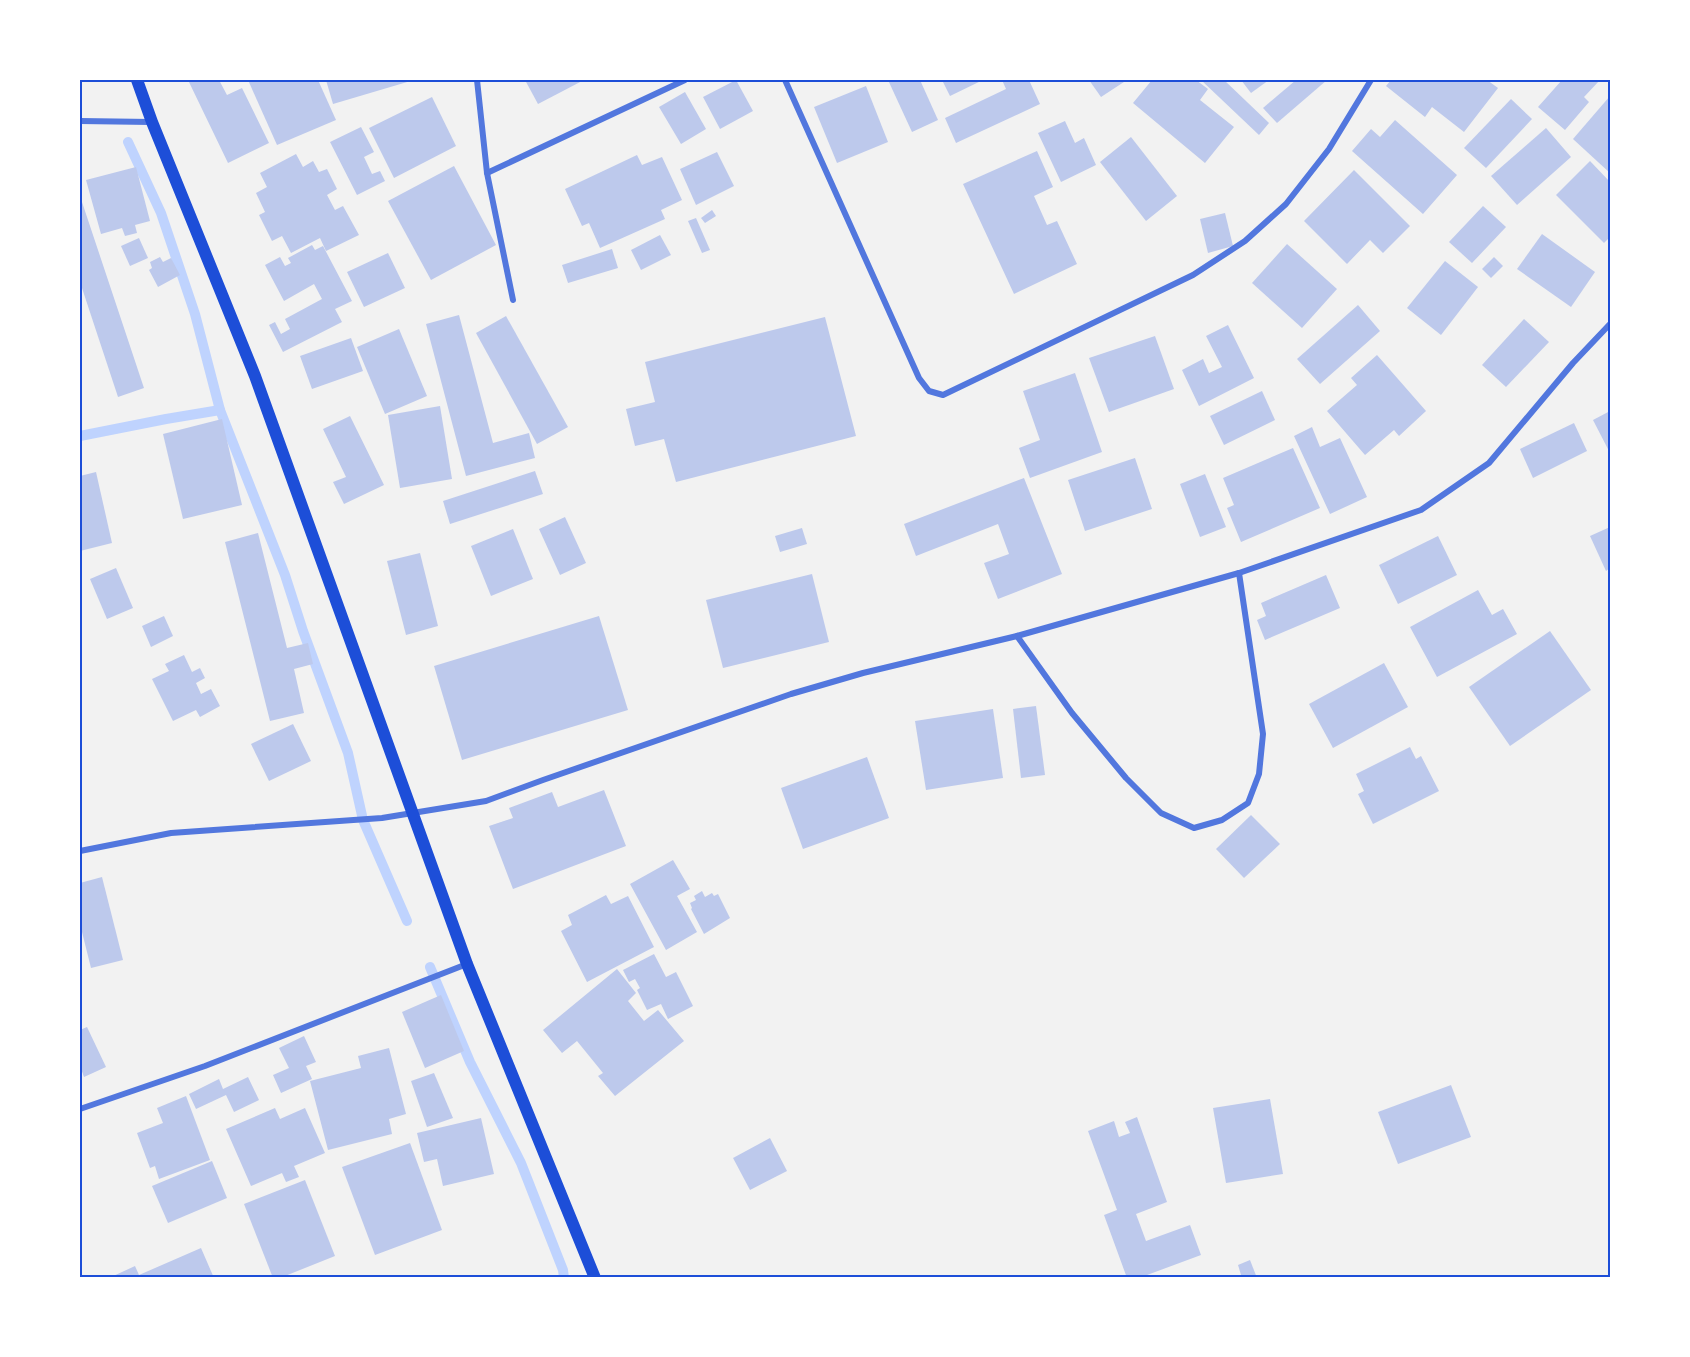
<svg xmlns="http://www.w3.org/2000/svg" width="1690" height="1357" font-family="'PT Sans',sans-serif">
<rect width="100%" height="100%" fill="#f2f2f2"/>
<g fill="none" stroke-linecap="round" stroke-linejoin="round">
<g stroke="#bfd3fe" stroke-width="10">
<path d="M128,142L161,213L195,314L220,410L285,575L303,631L348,753L363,820L407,921"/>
<path d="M80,436L166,419L220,410"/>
<path d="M430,967L470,1062L521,1163L563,1270L564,1278"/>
</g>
</g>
<g fill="#bdc9ec">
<path d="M188,80H219L227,95L242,88L269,143L228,163Z"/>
<path d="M248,80H318L336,120L277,145Z"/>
<path d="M326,80H414L333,104Z"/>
<path d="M525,80H584L538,104Z"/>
<path d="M736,80L753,111L720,129L703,97Z"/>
<path d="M888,80H920L938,120L912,132Z"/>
<path d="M942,80H983L950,96Z"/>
<path d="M1002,80H1029L1040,104L956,143L945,118L1006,89Z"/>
<path d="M1089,80H1127L1101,97Z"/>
<path d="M1152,80H1196L1208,89L1200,100L1234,127L1205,163L1133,103Z"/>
<path d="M1201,80H1224L1269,123L1259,135Z"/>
<path d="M1241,80H1269L1251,93Z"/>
<path d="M1296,80H1327L1277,123L1263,108Z"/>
<path d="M1391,80H1487L1498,88L1464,132L1432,107L1425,117L1386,86Z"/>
<path d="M1562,80H1600L1584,97L1589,102L1565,130L1538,107Z"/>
<path d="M866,86L888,142L837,163L814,107Z"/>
<path d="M685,92L706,129L681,144L659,107Z"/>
<path d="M1610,96V173L1573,139Z"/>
<path d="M432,97L456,146L394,178L369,128Z"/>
<path d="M1511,99L1532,119L1486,168L1464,148Z"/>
<path d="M1395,120L1457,175L1423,214L1352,151L1371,129L1380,137Z"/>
<path d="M1065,121L1075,143L1084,138L1096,165L1061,182L1038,133Z"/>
<path d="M361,127L374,152L364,157L372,174L380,171L385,181L357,195L330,142Z"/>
<path d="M1546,128L1571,157L1517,205L1491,176Z"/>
<path d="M1131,137L1177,196L1146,221L1100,162Z"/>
<path d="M1037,151L1053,187L1034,196L1047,225L1057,221L1077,264L1014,294L963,184Z"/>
<path d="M717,152L734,186L696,205L680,169Z"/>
<path d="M296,154L303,167L313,161L319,172L327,169L337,189L327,195L335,210L343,206L359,235L326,251L320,238L291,253L282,236L272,241L259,215L265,212L256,193L267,187L260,173Z"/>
<path d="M637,155L642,165L662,157L682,200L661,210L665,219L600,248L589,223L582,226L565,189Z"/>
<path d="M1590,161L1610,182V237L1604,243L1556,195Z"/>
<path d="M454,166L496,245L431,280L388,201Z"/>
<path d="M136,167L150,221L135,225L137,233L125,236L122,228L101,234L86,180Z"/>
<path d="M1354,170L1410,226L1383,253L1370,240L1347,264L1304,221Z"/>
<path d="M80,196L144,388L118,397L80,282Z"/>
<path d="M1483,206L1506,227L1472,263L1449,242Z"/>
<path d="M712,210L716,216L705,223L701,218Z"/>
<path d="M1225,213L1233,246L1208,253L1200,219Z"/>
<path d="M696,218L710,250L702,253L688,221Z"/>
<path d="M1542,234L1595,272L1571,307L1517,269Z"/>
<path d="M660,235L671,255L641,270L631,250Z"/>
<path d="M139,238L148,258L130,266L121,246Z"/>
<path d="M1287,244L1337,289L1302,328L1252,283Z"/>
<path d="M312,245L315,250L323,246L352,301L335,309L342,322L283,352L269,325L275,322L281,334L290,329L285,319L322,299L314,284L284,301L265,265L280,257L285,266L291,263L288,258Z"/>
<path d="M612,249L618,268L568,283L562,265Z"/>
<path d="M388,253L405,288L364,307L347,272Z"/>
<path d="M160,257L163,262L171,258L180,275L158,287L149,270L152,268L150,262Z"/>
<path d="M1494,257L1503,266L1491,278L1482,269Z"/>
<path d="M1445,261L1478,287L1441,335L1407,308Z"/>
<path d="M1358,305L1380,331L1320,384L1297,359Z"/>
<path d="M459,315L493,443L529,433L535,458L466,476L426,324Z"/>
<path d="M506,316L568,427L537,444L476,333Z"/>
<path d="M825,317L856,436L676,482L664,439L635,446L626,409L655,402L645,362Z"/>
<path d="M1524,319L1549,342L1506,387L1482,365Z"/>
<path d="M1228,325L1254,378L1199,406L1182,370L1203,359L1209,373L1222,367L1206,336Z"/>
<path d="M399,329L427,396L385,414L357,347Z"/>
<path d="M1155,336L1174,389L1109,412L1089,358Z"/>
<path d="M351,338L363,371L312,389L300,356Z"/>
<path d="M1377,355L1426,411L1399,436L1394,430L1365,455L1327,411L1357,385L1351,378Z"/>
<path d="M1075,373L1102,452L1030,478L1019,448L1040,440L1023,391Z"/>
<path d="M1262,391L1275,420L1224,445L1210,416Z"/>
<path d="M440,406L452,479L400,488L388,415Z"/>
<path d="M1610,411V453L1593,420Z"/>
<path d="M350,416L384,485L344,504L333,482L346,477L323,429Z"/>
<path d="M222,419L242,505L183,519L163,434Z"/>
<path d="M1574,423L1587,451L1533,478L1520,449Z"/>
<path d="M1312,427L1320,447L1340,438L1367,497L1330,514L1294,436Z"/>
<path d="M1293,448L1320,508L1241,542L1227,508L1234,505L1223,478Z"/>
<path d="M1135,458L1152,509L1085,531L1068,480Z"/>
<path d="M535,471L543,494L450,524L443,501Z"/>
<path d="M96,472L112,543L80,551V476Z"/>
<path d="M1205,474L1226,527L1200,537L1180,484Z"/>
<path d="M1024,478L1062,574L998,599L984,563L1009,554L998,524L916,556L904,524Z"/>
<path d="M565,517L586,563L560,575L539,529Z"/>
<path d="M1610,527V568L1606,571L1590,536Z"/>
<path d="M802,528L807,544L780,552L775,536Z"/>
<path d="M513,529L533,579L491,596L471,546Z"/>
<path d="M258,533L287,648L308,643L313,664L294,669L304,713L270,721L225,542Z"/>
<path d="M1438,536L1457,575L1398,604L1379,565Z"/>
<path d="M420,553L438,626L406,635L387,561Z"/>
<path d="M116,568L133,608L107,619L90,579Z"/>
<path d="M812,574L829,642L723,668L706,600Z"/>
<path d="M1326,575L1340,608L1265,640L1257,620L1266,616L1261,603Z"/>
<path d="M1478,590L1492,615L1503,609L1517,634L1437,677L1410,627Z"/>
<path d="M164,616L173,636L151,647L142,626Z"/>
<path d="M599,616L628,710L462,760L434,666Z"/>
<path d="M1550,631L1591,690L1510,746L1469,687Z"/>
<path d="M184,655L192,672L200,668L205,678L196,683L201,694L211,689L220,706L200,717L196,710L173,721L152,679L169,671L165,664Z"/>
<path d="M1384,663L1408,707L1333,748L1309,704Z"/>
<path d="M1036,706L1045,775L1021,778L1013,709Z"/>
<path d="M993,709L1003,778L926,790L915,721Z"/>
<path d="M293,724L311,761L269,781L251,744Z"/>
<path d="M1410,747L1416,759L1421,756L1439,791L1373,824L1358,794L1364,791L1356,774Z"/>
<path d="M867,757L889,818L803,849L781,788Z"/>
<path d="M604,790L626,846L513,889L489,826L513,818L509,808L552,792L558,807Z"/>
<path d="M1251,815L1280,844L1244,878L1216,849Z"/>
<path d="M673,860L690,889L677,896L697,932L666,950L630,884Z"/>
<path d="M102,877L123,960L91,968L80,924V883Z"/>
<path d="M702,891L705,897L712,893L714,896L718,894L730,918L704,934L691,909L692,908L690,903L696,900L694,896Z"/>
<path d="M606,895L611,904L628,896L654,947L587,982L561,931L572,925L568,915Z"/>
<path d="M654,954L666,977L676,972L693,1006L668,1019L661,1004L647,1010L637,990L640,988L635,979L629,982L623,970Z"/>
<path d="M617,969L636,993L628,1001L644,1021L658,1010L684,1041L615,1096L598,1076L603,1073L577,1041L562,1053L543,1030Z"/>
<path d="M441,995L464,1051L425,1068L402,1012Z"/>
<path d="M87,1027L106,1067L84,1077L80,1066V1030Z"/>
<path d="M304,1036L316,1062L306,1066L312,1079L281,1093L273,1075L289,1068L279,1048Z"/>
<path d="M389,1048L406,1114L389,1119L392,1134L328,1150L310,1081L361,1068L358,1056Z"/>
<path d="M434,1073L453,1118L427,1127L411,1081Z"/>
<path d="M248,1077L259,1100L234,1112L226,1095L196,1109L189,1094L219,1079L223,1089Z"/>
<path d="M1451,1085L1471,1137L1398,1164L1378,1112Z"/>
<path d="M186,1096L210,1160L159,1179L155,1166L150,1168L137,1133L163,1123L157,1108Z"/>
<path d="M1270,1099L1283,1174L1226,1183L1213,1108Z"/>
<path d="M275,1108L280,1119L305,1108L325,1153L294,1166L299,1177L286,1182L282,1173L251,1186L226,1129Z"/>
<path d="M1137,1117L1167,1202L1136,1214L1146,1241L1190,1225L1201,1255L1139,1278H1127L1104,1215L1117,1210L1088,1131L1114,1121L1119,1137L1130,1133L1125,1122Z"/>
<path d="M481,1118L494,1174L443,1186L437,1159L424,1162L417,1133Z"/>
<path d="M770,1138L787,1171L750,1190L733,1158Z"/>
<path d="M410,1143L442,1230L375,1255L342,1167Z"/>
<path d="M212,1161L227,1198L168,1223L152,1186Z"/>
<path d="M305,1180L335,1256L280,1278H273L244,1204Z"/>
<path d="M201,1248L214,1278H109L135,1266L139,1275Z"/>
<path d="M1250,1260L1257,1278H1242L1238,1265Z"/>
</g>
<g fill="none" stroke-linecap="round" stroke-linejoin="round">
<g stroke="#5277de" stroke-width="6">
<path d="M477,80L487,173L513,300"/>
<path d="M785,80L919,378L929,391L943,395L1193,275L1245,241L1286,204L1329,149L1371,80"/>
<path d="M80,121L151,122"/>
<path d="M487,173L685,80"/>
<path d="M1017,636L1072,713L1126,778L1161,813L1194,828L1222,820L1248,803L1259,774L1263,734L1239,573"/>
<path d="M80,851L171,833L382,818L486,801L543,780L791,694L863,673L1017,636L1239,573L1421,510L1489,463L1573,363L1610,324"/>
<path d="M80,1109L205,1066L467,964"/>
</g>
<path stroke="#1d4ed8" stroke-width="12" d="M137,80L152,122L255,376L467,964L595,1278"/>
</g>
<rect width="1690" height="1357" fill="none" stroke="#ffffff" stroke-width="162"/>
<rect x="81" y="81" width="1528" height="1195" fill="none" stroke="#1d4ed8" stroke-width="2"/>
</svg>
